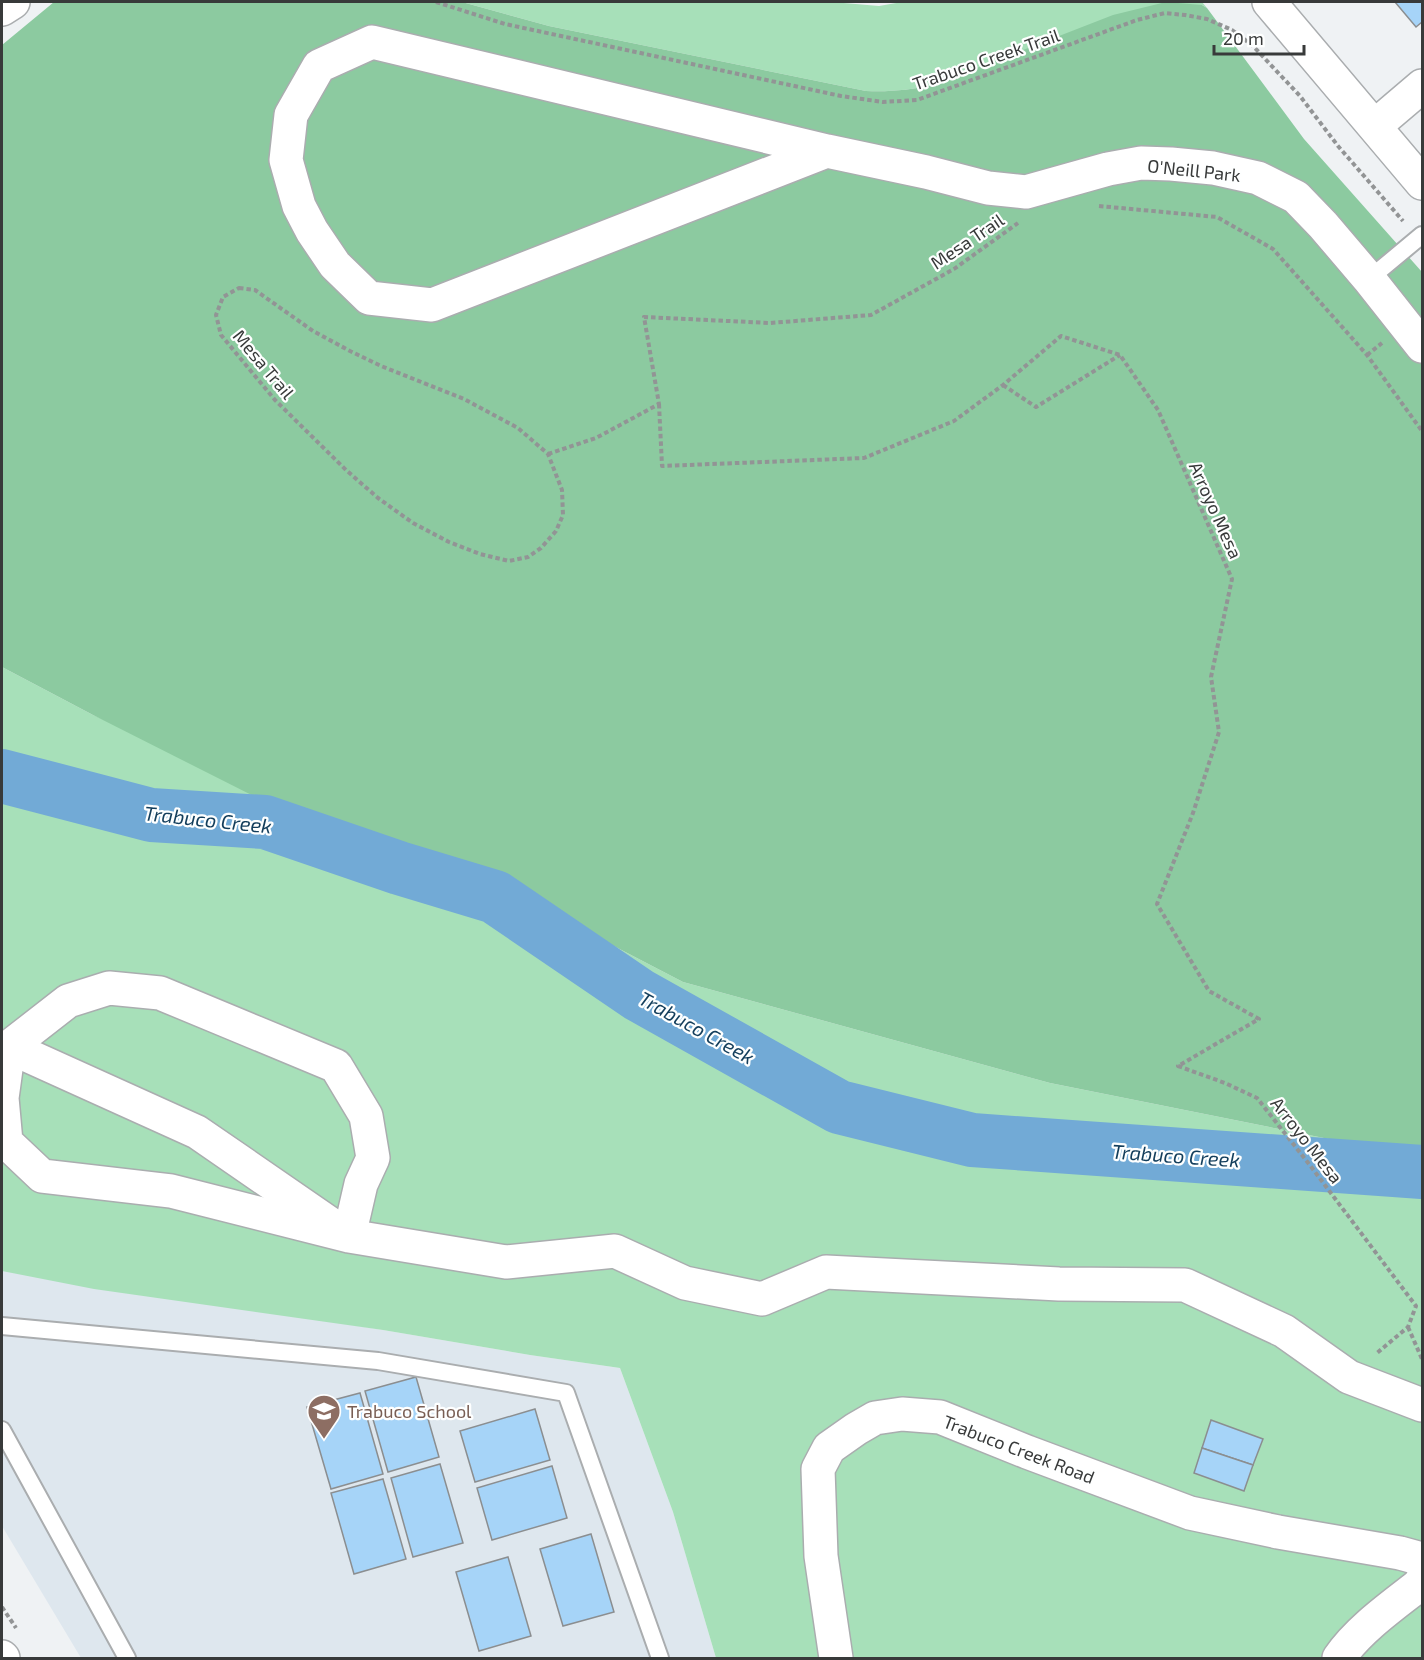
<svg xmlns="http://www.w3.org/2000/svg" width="1424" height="1660" font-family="'Exo 2',sans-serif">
<rect width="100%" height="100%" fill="#eff2f4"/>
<path fill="#dee7ee" d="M2,1268L383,1330L530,1355L620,1368L673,1512L716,1658H81L2,1526Z"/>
<g fill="#a7e0b9">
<path d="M462,2H832L879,6L902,2H1202L1207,8L1202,5L933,85C910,90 890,92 866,91L549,26Z"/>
<path d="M2,667L93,715L504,889L683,982L1050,1083L1354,1144L1422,1155V1658H716L673,1512L620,1368L530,1355L383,1330L94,1289L2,1271Z"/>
</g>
<path fill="#8ccaa0" d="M54,2H462L549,26L866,91C890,92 910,90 933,85L1113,15L1166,2L1202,5L1207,8L1304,139L1422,272V1155L1354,1144L1050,1083L683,982L504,889L299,819L93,715L2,667V45Z"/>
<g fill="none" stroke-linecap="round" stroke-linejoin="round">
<path stroke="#72aad6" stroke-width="54" d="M2,776L151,815L265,822L399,868L495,897L639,995L839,1107L972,1140L1422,1172"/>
</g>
<g fill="#a6d4f8" stroke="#8b8e90" stroke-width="1.5">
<path d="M1395,2H1422V22L1416,27Z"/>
<path d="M416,1377L439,1457L388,1472L365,1391Z"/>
<path d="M360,1393L383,1474L331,1489L307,1407Z"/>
<path d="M535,1409L550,1460L475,1482L460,1431Z"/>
<path d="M1211,1420L1263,1439L1253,1465L1202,1448Z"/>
<path d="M1202,1448L1253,1465L1244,1491L1194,1473Z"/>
<path d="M440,1464L463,1543L413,1557L391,1478Z"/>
<path d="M552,1466L567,1518L492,1540L477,1488Z"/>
<path d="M383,1479L406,1559L354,1574L331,1493Z"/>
<path d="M591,1534L614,1612L563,1626L540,1549Z"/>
<path d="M508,1557L531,1636L479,1651L456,1572Z"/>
</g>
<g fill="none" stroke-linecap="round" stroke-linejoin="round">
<g stroke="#aaadaf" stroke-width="20">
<g id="lane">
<path d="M1369,279L1422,235"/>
<path d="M2,1326L378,1361L566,1393L660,1658"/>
<path d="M2,1430L127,1658"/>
</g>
</g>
<g stroke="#aaadaf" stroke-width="36">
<g id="street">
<path d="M1375,126L1422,86"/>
<path d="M827,151L432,305L369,298L335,265L312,231L299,206L286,160L291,115L319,66L372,42L827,151L926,172L988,188L1026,192L1108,169L1141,163L1171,164L1213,168L1258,178L1296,197L1323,225L1369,279L1422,346"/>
<path d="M9,1047L197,1132L332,1225"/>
<path d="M349,1236L361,1184L373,1158L366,1116L336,1066L160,993L109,988L68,1001L9,1047L2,1098L6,1142L42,1176L171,1191L349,1236L506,1262L615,1251L685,1283L762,1299L826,1272L1059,1284L1185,1285L1284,1331L1349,1377L1422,1405"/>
<path d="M836,1658L821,1556L818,1469L829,1448L856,1429L875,1418L902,1414L940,1417L1027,1452L1190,1513L1278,1532L1400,1553L1422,1559"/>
<path d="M1339,1658C1358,1630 1392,1606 1419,1585L1422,1580"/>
</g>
</g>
<g stroke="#aaadaf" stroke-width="36">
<g id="secondary">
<path d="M1269,2L1422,183"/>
<path d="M2,9L13,2"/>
<path d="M2,1657L3,1658"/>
</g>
</g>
<g stroke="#929495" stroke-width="4" stroke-dasharray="4.5 3" stroke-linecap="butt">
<path d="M436,2L505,24L841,96L883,102L917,100L1137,20L1165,13L1185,15L1207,19L1232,30L1253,46L1300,96L1338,146L1403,221"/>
<path d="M1099,206L1217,217L1273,249L1367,355L1422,431"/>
<path d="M239,288L255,290L313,331L350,351L381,366L464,399L518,428L548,454L562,490L563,515L556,531L541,548L528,557L509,561L480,554L449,542L413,523L378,498L346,470L275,400L221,335L216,315L223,297Z"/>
<path d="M1367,355L1382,343"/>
<path d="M1003,385L1036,407L1120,355"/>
<path d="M659,404L662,466L864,458L954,421L1003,385L1061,336L1120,355L1158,410L1232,579L1211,677L1219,732L1193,813L1157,904L1209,991L1259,1019L1178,1066L1225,1083L1257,1098L1309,1164L1416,1306L1408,1327L1377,1353"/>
<path d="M548,454L596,438L659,404L644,317L770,323L871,315L954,269L1018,223"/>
<path d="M1408,1327L1422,1359"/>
<path d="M2,1607L16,1628"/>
</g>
<use href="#lane" stroke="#fff" stroke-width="16"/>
<use href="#street" stroke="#fff" stroke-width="33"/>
<use href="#secondary" stroke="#fff" stroke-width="33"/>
</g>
<defs>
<g id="school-pin" transform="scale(1.725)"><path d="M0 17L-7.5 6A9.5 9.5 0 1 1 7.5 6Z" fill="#8d6e63" stroke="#feffff"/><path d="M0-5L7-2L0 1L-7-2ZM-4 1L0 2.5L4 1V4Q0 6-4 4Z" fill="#fff"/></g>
</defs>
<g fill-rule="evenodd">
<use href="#school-pin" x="324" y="1411"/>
</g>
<g text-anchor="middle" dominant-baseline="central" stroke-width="4.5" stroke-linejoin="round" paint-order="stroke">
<g font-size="18" fill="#383a3a" stroke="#feffff">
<text transform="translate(986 59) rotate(-19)">Trabuco Creek Trail</text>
<text transform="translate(1194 170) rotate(6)">O'Neill Park</text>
<text transform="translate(967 241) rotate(-34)">Mesa Trail</text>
<text transform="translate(264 364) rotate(50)">Mesa Trail</text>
<text transform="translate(1216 510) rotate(66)">Arroyo Mesa</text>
<text transform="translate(1307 1140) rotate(52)">Arroyo Mesa</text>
<text transform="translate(1019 1449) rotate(21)">Trabuco Creek Road</text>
</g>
<g font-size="18" fill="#785e54" stroke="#feffff" text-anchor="start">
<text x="347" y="1411">Trabuco School</text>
</g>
<g font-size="20" font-style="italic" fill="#133e5c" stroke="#feffff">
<text transform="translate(208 819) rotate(6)">Trabuco Creek</text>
<text transform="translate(697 1027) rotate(29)">Trabuco Creek</text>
<text transform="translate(1176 1155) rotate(4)">Trabuco Creek</text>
</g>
</g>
<rect width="1424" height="1660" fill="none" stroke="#383a3a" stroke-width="6"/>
<path d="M1214 45v9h90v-9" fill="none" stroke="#383a3a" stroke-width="3"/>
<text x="1223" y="45" font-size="18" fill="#383a3a" stroke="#feffff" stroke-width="4.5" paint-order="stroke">20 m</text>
</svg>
